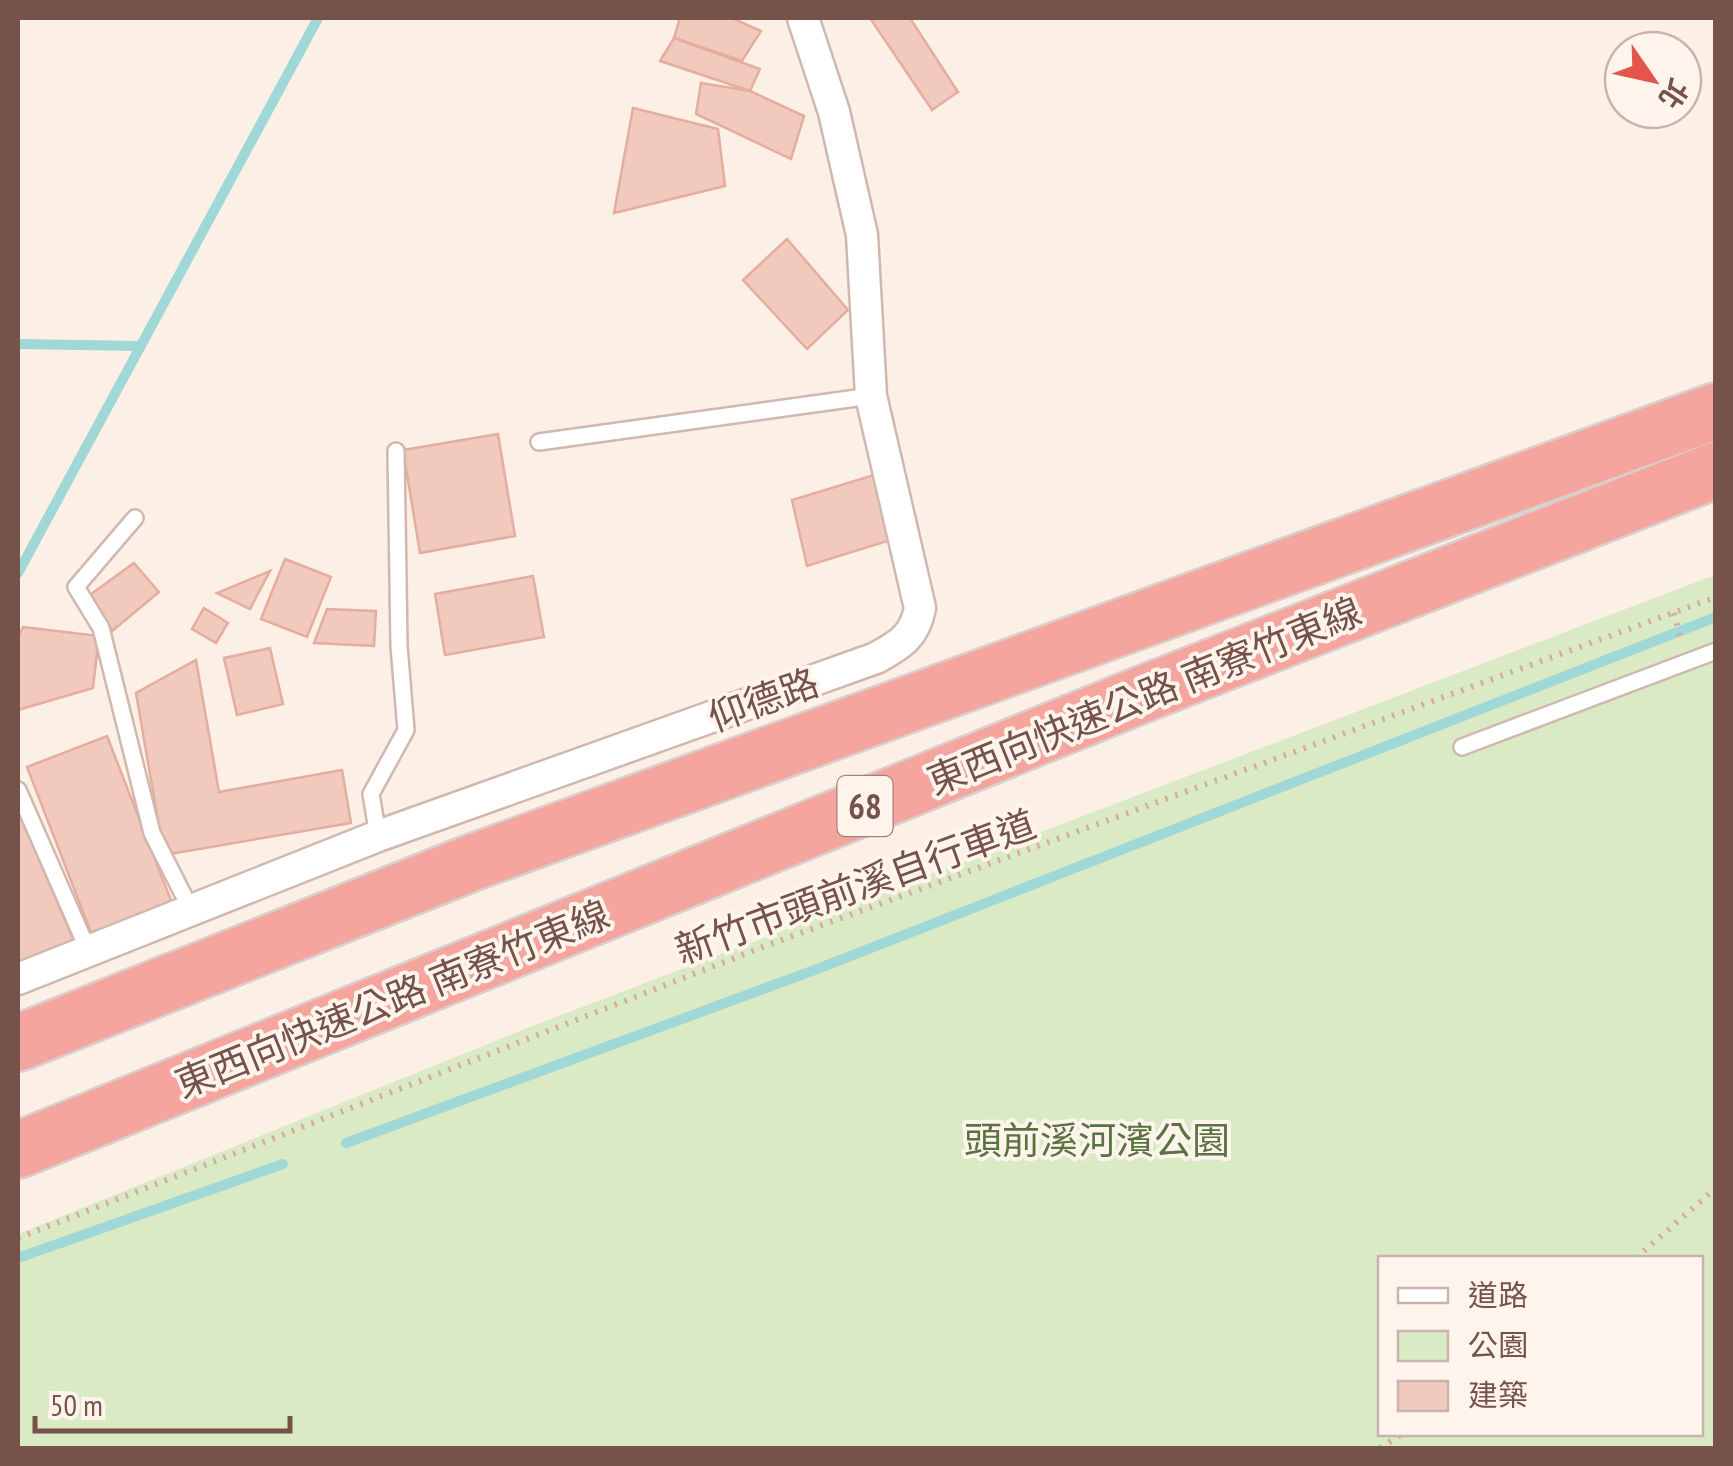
<svg xmlns="http://www.w3.org/2000/svg" width="1733" height="1466" font-family="'PT Sans Narrow','Noto Sans TC',sans-serif">
<rect width="100%" height="100%" fill="#fcefe5"/>
<path fill="#d9eac4" fill-rule="evenodd" d="M1715,575V1448H18V1234L535,1025ZM1380,1258H1700V1434H1380Z"/>
<g fill="none" stroke-linecap="round" stroke-linejoin="round">
<g stroke="#a0d7d7" stroke-width="10">
<path d="M18,344L141,346"/>
<path d="M18,573L318,18"/>
<path d="M346,1143L820,968L1716,617"/>
<path d="M18,1258L283,1164"/>
</g>
</g>
<g fill="#f1c9bd" stroke="#e4ad9e" stroke-width="2.5">
<path d="M680,18H732L761,31L742,61L674,38Z"/>
<path d="M870,18H910L958,92L932,110Z"/>
<path d="M674,38L760,69L750,91L660,61Z"/>
<path d="M701,83L750,91L804,116L791,159L696,114Z"/>
<path d="M633,108L718,129L725,186L614,213Z"/>
<path d="M787,239L848,310L807,349L743,280Z"/>
<path d="M498,434L515,536L420,553L403,450Z"/>
<path d="M877,474L891,540L807,566L792,500Z"/>
<path d="M285,559L331,577L307,637L261,619Z"/>
<path d="M134,563L159,592L112,631L91,594Z"/>
<path d="M270,571L250,609L217,593Z"/>
<path d="M533,576L544,637L445,655L435,594Z"/>
<path d="M204,608L228,623L216,643L192,629Z"/>
<path d="M327,609L376,611L374,646L314,643Z"/>
<path d="M23,627L99,636L93,688L18,710V638Z"/>
<path d="M270,648L283,704L237,715L224,658Z"/>
<path d="M196,660L219,792L342,770L351,823L164,855L136,693Z"/>
<path d="M107,736L172,903L92,935L27,767Z"/>
<path d="M18,810L74,941L18,967Z"/>
</g>
<g fill="none" stroke-linecap="round" stroke-linejoin="round">
<g stroke="#d0b8af" stroke-width="20">
<g id="lane">
<path d="M539,442L871,396"/>
<path d="M135,518L76,587L101,628L152,833L191,910"/>
<path d="M1462,747L1716,651"/>
<path d="M18,790L88,950"/>
<path d="M378,836L371,794L406,730L399,646L396,451"/>
</g>
</g>
<g stroke="#d0b8af" stroke-width="35">
<path id="street" d="M18,979L378,836L876,658C900,645 915,636 920,608L871,396L862,235L834,112L803,18"/>
</g>
<g stroke="#d8cfcd" stroke-width="60">
<g id="highway">
<path d="M18,1043L471,863L1716,411"/>
<path d="M18,1150L1138,696L1716,470"/>
</g>
</g>
<g stroke="#d6aca0" stroke-width="6" stroke-dasharray="2.5 8" stroke-linecap="butt">
<path d="M1674,613L1681,641"/>
<path d="M18,1238L768,945L1716,597"/>
<path d="M1636,1258L1716,1188"/>
<path d="M1380,1448L1402,1434"/>
</g>
<use href="#lane" stroke="#fff" stroke-width="15"/>
<use href="#street" stroke="#fff" stroke-width="30"/>
<use href="#highway" stroke="#f5a59d" stroke-width="55"/>
</g>
<g text-anchor="middle" dominant-baseline="central" stroke-width="8" stroke-linejoin="round" paint-order="stroke">
<rect fill="#fff4ec" stroke="#9e837b" stroke-width="2.5" x="837.5" y="776" width="55" height="60" rx="8"/>
<g font-size="35" font-weight="bold" fill="#75534b">
<text x="865" y="806">68</text>
</g>
<g font-size="38" fill="#75534b" stroke="#fff4ec">
<text transform="translate(1144 695) rotate(-22)">東西向快速公路 南寮竹東線</text>
<text transform="translate(763 699) rotate(-20)">仰德路</text>
<text transform="translate(855 886) rotate(-20)">新竹市頭前溪自行車道</text>
<text transform="translate(392 998) rotate(-22)">東西向快速公路 南寮竹東線</text>
</g>
<g font-size="38" fill="#587440" stroke="#fff4ec">
<text x="1097" y="1139">頭前溪河濱公園</text>
</g>
</g>
<rect width="1733" height="1466" fill="none" stroke="#75534b" stroke-width="40"/>
<rect x="1378" y="1256" width="325" height="180" fill="#fff4ec" stroke="#c8b4ac" stroke-width="2.5"/>
<rect x="1398" y="1288" width="50" height="15" fill="#ffffff" stroke="#c8b4ac" stroke-width="2.5"/>
<text x="1468" y="1306" font-size="30" fill="#75534b">道路</text>
<rect x="1398" y="1331" width="50" height="30" fill="#d9eac4" stroke="#c8b4ac" stroke-width="2.5"/>
<text x="1468" y="1356" font-size="30" fill="#75534b">公園</text>
<rect x="1398" y="1381" width="50" height="30" fill="#f1c9bd" stroke="#c8b4ac" stroke-width="2.5"/>
<text x="1468" y="1406" font-size="30" fill="#75534b">建築</text>
<g transform="translate(1653 80) rotate(124)"><circle r="48" fill="#fff4ec" stroke="#c8b4ac" stroke-width="2.5"/>
<path d="M0-8L18 38L0 25L-18 38Z" fill="#e4554c"/>
<text y="-15" font-size="28" font-weight="bold" text-anchor="middle" fill="#75534b">北</text>
</g>
<path d="M35 1416v15h255v-15" fill="none" stroke="#75534b" stroke-width="5"/>
<text x="50" y="1416" font-size="30" fill="#75534b" stroke="#fff4ec" stroke-width="8" paint-order="stroke">50 m</text>
</svg>
